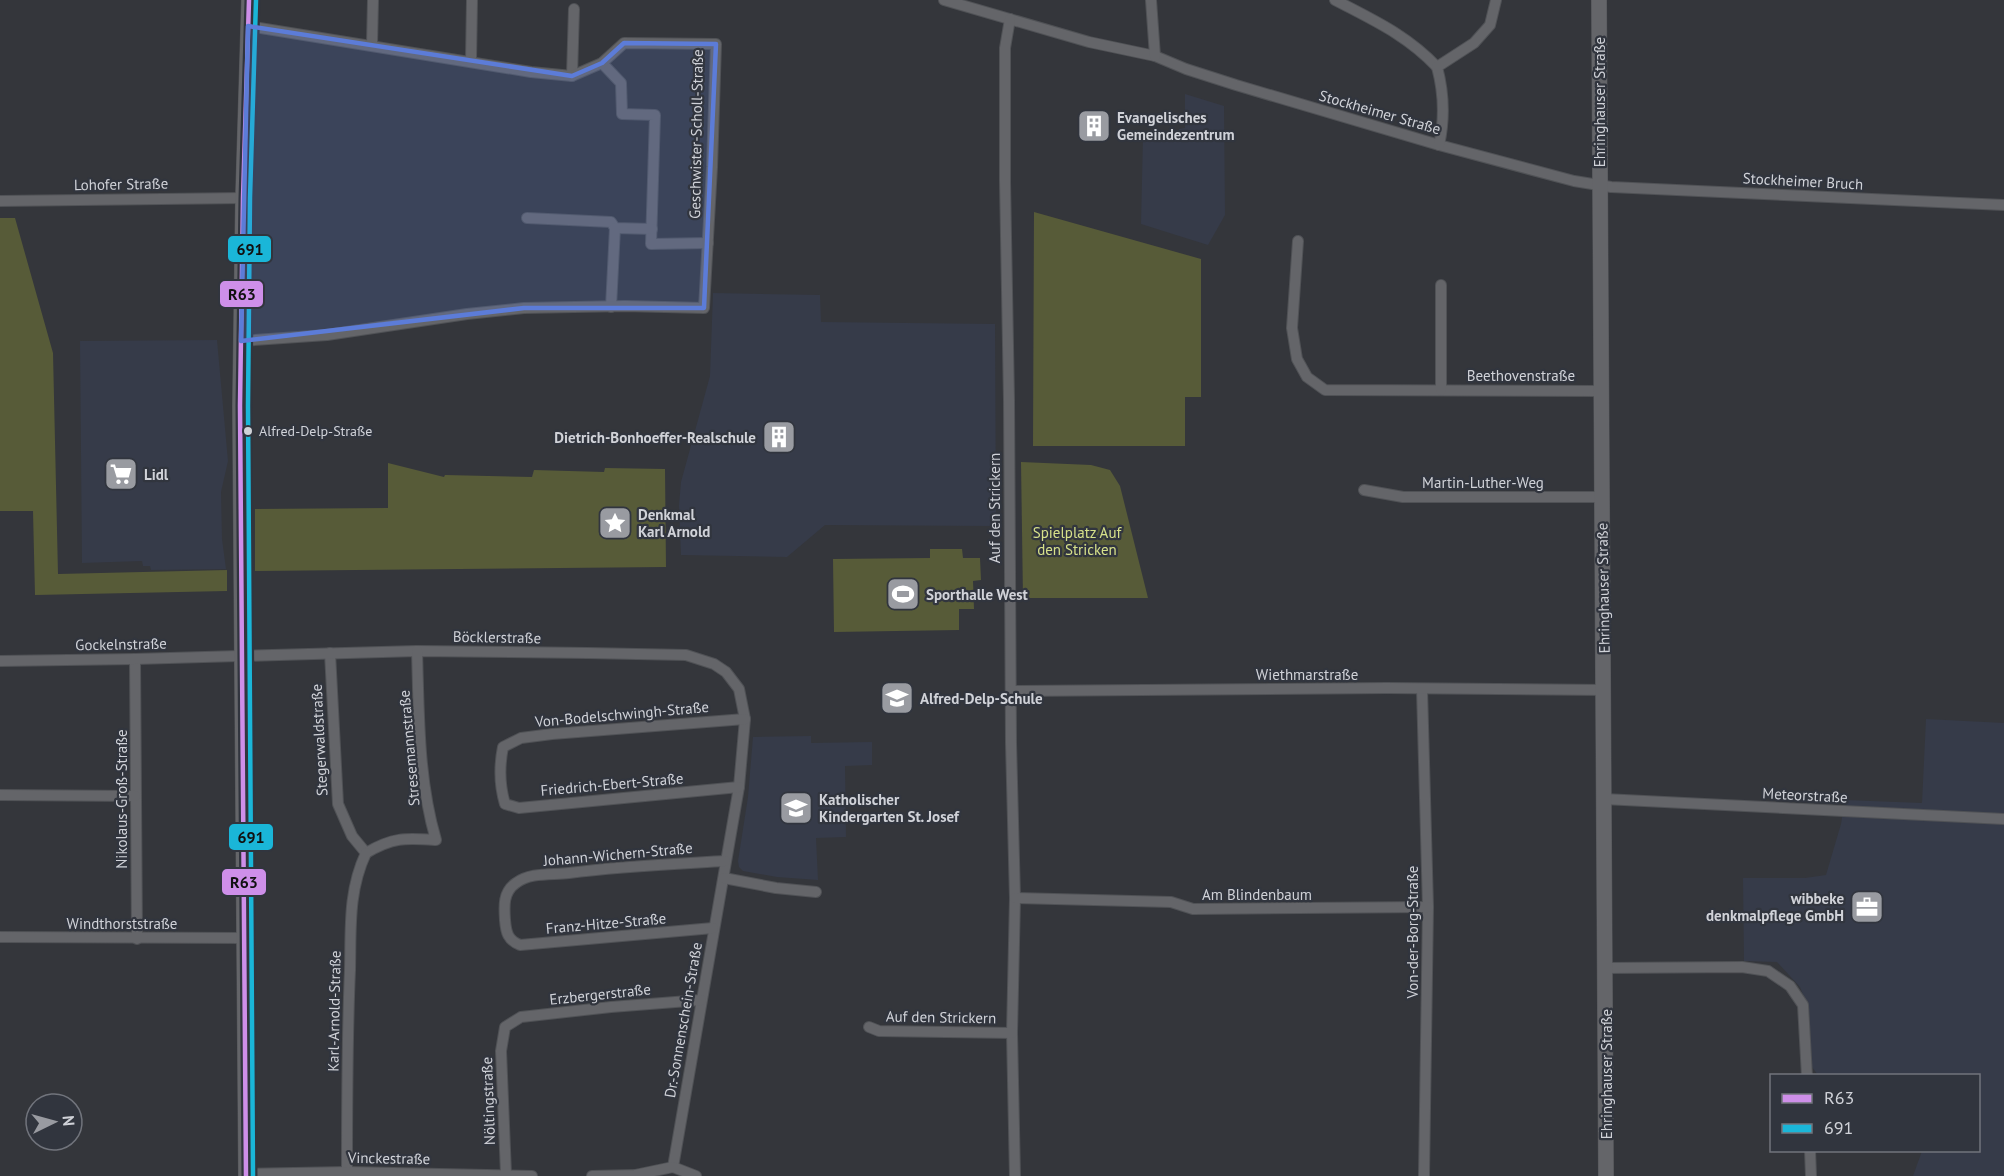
<svg xmlns="http://www.w3.org/2000/svg" width="2004" height="1176" font-family="'PT Sans',sans-serif">
<rect width="100%" height="100%" fill="#34363b"/>
<g fill="#363b49">
<path d="M1185,94L1224,106L1225,215L1208,245L1141,224L1143,136H1180L1179,129L1185,128Z"/>
<path d="M713,293L820,295L821,322L995,324L996,526L825,525L787,557L681,555L679,505L681,482L710,376Z"/>
<path d="M217,340L228,461L221,492L222,539L226,569L151,570L150,566H143L142,561L82,563L80,341Z"/>
<path d="M1926,719L2004,723V1176H1913L1922,1151L1978,1150V1076L1818,1075L1812,1067L1809,1010L1800,987L1777,962L1744,961L1743,878H1805L1826,875L1841,824L1845,800L1922,803Z"/>
<path d="M811,736V743L872,742V765L845,766L846,837L816,838L818,880L777,877L743,871L739,867L738,861L748,797L753,737Z"/>
</g>
<g fill="#575b38">
<path d="M1034,212L1201,259V397H1185V446H1033Z"/>
<path d="M0,218H15L53,353L58,574L227,570V591L35,595L33,511H0Z"/>
<path d="M1021,462L1091,465L1110,470L1120,486L1148,598H1023Z"/>
<path d="M388,463L444,477L445,475L532,477L534,470L604,472L605,468L665,469L666,567L255,571V509L388,508Z"/>
<path d="M930,549H962L963,558H980L981,580L973,581L974,609H959V630L834,632L833,559L930,558Z"/>
</g>
<g fill="none" stroke-linecap="round" stroke-linejoin="round">
<g stroke="#505256" stroke-width="12">
<g id="street">
<path d="M944,0L1089,42L1155,56L1186,69L1236,85L1439,145L1574,181L1611,187L2004,205"/>
<path d="M1151,0L1155,56"/>
<path d="M1335,0C1373,20 1407,35 1437,67"/>
<path d="M1010,19L1005,48V181L1009,400L1011,743L1015,898L1012,1033L1015,1176"/>
<path d="M372,45L373,0"/>
<path d="M471,61L472,0"/>
<path d="M602,63L621,83L622,114L655,115L651,244L708,243"/>
<path d="M572,76L574,9"/>
<path d="M1439,145C1445,118 1444,93 1437,67L1474,43L1490,25L1496,0"/>
<path d="M0,201L243,198"/>
<path d="M527,218L611,222L615,228L652,229"/>
<path d="M1298,241L1292,328L1297,359L1307,377L1325,390L1601,391"/>
<path d="M611,307L615,228"/>
<path d="M241,341L327,335L467,314L524,308L625,306L704,308L712,167L716,44L624,43L602,63L572,76L531,72L248,26"/>
<path d="M1441,390V285"/>
<path d="M1364,490L1403,497H1602"/>
<path d="M330,653L338,804L352,836L366,853"/>
<path d="M135,659L137,939"/>
<path d="M0,661L135,659L417,651L588,653L686,655L714,664L726,672L739,689L745,719L739,787L673,1167"/>
<path d="M1422,689L1428,907L1424,1176"/>
<path d="M1011,691L1387,688L1604,690"/>
<path d="M739,787L519,808L505,804C499,784 499,767 503,747L521,738L552,734L745,719"/>
<path d="M0,795L135,796"/>
<path d="M1604,799L2004,819"/>
<path d="M366,853C393,837 405,838 436,840C418,779 419,714 417,651"/>
<path d="M724,878L776,888L816,892"/>
<path d="M1015,898L1171,902L1193,909L1428,907"/>
<path d="M713,928L520,945C508,940 506,933 505,920C504,906 503,892 516,883C530,872 552,875 569,873C621,866 673,864 725,861"/>
<path d="M0,937L243,938"/>
<path d="M1605,968L1742,967L1768,971L1790,986L1803,1005L1807,1076"/>
<path d="M869,1027L879,1031L1012,1033"/>
<path d="M1810,1150L1811,1176"/>
<path d="M347,1172C347,1104 347,1037 350,970C351,929 348,891 366,853"/>
<path d="M246,1174L347,1172L532,1176"/>
<path d="M506,1174L501,1051L505,1027L521,1017L611,1007L701,1000"/>
<path d="M592,1176L635,1175L673,1167L696,1176"/>
</g>
</g>
<g stroke="#505256" stroke-width="16">
<g id="secondary">
<path d="M1599,0L1606,1176"/>
<path d="M246,1176L240,406L243,198L249,0"/>
</g>
</g>
<use href="#street" stroke="#646569" stroke-width="10"/>
<use href="#secondary" stroke="#646569" stroke-width="15"/>
<g stroke="#31353e" stroke-width="9">
<path id="bus-1" d="M246,1176L240,406L243,198L249,0"/>
</g>
<g stroke="#31353e" stroke-width="9">
<path id="bus-2" d="M253,1176L248,406L250,198L256,0"/>
</g>
<use href="#bus-1" stroke="#ce8fe9" stroke-width="4.5"/>
<use href="#bus-2" stroke="#1ab6d8" stroke-width="4.5"/>
</g>
<path fill="#5c7cd8" fill-opacity="0.2" stroke="#5c7cd8" stroke-width="4.5" stroke-linejoin="round" d="M248,26L572,76L602,63L624,43L716,44L704,308H524L241,341Z"/>
<defs>
<g id="building-square" transform="scale(1.725)"><rect x="-9" y="-9" width="18" height="18" rx="4" fill="#999ba1" stroke="#31353e"/><path d="M-4-6H4V6H1V3H-1V6H-4ZM-2.5-4.3h1.7v1.8h-1.7ZM.8-4.3h1.7v1.8H.8ZM-2.5-1h1.7V.8h-1.7ZM.8-1h1.7V.8H.8Z" fill="#fff"/></g>
<g id="supermarket-square" transform="scale(1.725)"><rect x="-9" y="-9" width="18" height="18" rx="4" fill="#999ba1" stroke="#31353e"/><path d="M-6-5.5h2.5l.6 2H6L4.5 2H-2.5L-4.4-4H-6ZM-1.5 3.2a1.3 1.3 0 1 0 .1 0ZM3 3.2a1.3 1.3 0 1 0 .1 0Z" fill="#fff"/></g>
<g id="sight-square" transform="scale(1.725)"><rect x="-9" y="-9" width="18" height="18" rx="4" fill="#999ba1" stroke="#31353e"/><path d="M0-6L1.8-2.2L6-1.7L2.9 1.2L3.7 5.4L0 3.3L-3.7 5.4L-2.9 1.2L-6-1.7L-1.8-2.2Z" fill="#fff"/></g>
<g id="stadium-square" transform="scale(1.725)"><rect x="-9" y="-9" width="18" height="18" rx="4" fill="#999ba1" stroke="#31353e"/><path d="M0-5a6.5 5 0 1 0 0 10a6.5 5 0 1 0 0-10ZM-3.5-1.8h7v3.6h-7Z" fill="#fff"/></g>
<g id="school-square" transform="scale(1.725)"><rect x="-9" y="-9" width="18" height="18" rx="4" fill="#999ba1" stroke="#31353e"/><path d="M0-5L7-2L0 1L-7-2ZM-4 1L0 2.5L4 1V4Q0 6-4 4Z" fill="#fff"/></g>
<g id="office-square" transform="scale(1.725)"><rect x="-9" y="-9" width="18" height="18" rx="4" fill="#999ba1" stroke="#31353e"/><path d="M-6-3h4V-5.5h4V-3h4V5H-6ZM-1-4.5V-3h2v-1.5ZM-6 0V1H6V0Z" fill="#fff"/></g>
</defs>
<g fill-rule="evenodd">
<use href="#building-square" x="1094" y="126"/>
<use href="#building-square" x="779" y="437"/>
<use href="#supermarket-square" x="121" y="474"/>
<use href="#sight-square" x="615" y="523"/>
<use href="#stadium-square" x="903" y="594"/>
<use href="#school-square" x="897" y="698"/>
<use href="#school-square" x="796" y="808"/>
<use href="#office-square" x="1867" y="907"/>
</g>
<circle fill="#d0d2d8" stroke="#31353e" stroke-width="2" cx="248" cy="431" r="5"/>
<g text-anchor="middle" dominant-baseline="central" stroke-width="4.5" stroke-linejoin="round" paint-order="stroke">
<g font-size="14" fill="#d0d2d8" stroke="#31353e" text-anchor="start">
<text x="259" y="431">Alfred-Delp-Straße</text>
</g>
<g font-size="15" fill="#d0d2d8" stroke="#31353e">
<text transform="translate(1599 102) rotate(-90)">Ehringhauser Straße</text>
<text transform="translate(1380 112) rotate(16)">Stockheimer Straße</text>
<text transform="translate(696 134) rotate(-89)">Geschwister-Scholl-Straße</text>
<text transform="translate(1803 181) rotate(3)">Stockheimer Bruch</text>
<text transform="translate(121 184) rotate(-1)">Lohofer Straße</text>
<text x="1521" y="375">Beethovenstraße</text>
<text x="1483" y="482">Martin-Luther-Weg</text>
<text transform="translate(994 508) rotate(-90)">Auf den Strickern</text>
<text transform="translate(1603 588) rotate(-91)">Ehringhauser Straße</text>
<text transform="translate(497 637) rotate(1)">Böcklerstraße</text>
<text transform="translate(121 644) rotate(-1)">Gockelnstraße</text>
<text x="1307" y="674">Wiethmarstraße</text>
<text transform="translate(622 714) rotate(-5)">Von-Bodelschwingh-Straße</text>
<text transform="translate(319 740) rotate(-93)">Stegerwaldstraße</text>
<text transform="translate(409 748) rotate(-95)">Stresemannstraße</text>
<text transform="translate(612 784) rotate(-5)">Friedrich-Ebert-Straße</text>
<text transform="translate(1805 795) rotate(3)">Meteorstraße</text>
<text transform="translate(121 799) rotate(-90)">Nikolaus-Groß-Straße</text>
<text transform="translate(618 854) rotate(-5)">Johann-Wichern-Straße</text>
<text x="1257" y="894">Am Blindenbaum</text>
<text x="122" y="923">Windthorststraße</text>
<text transform="translate(606 923) rotate(-5)">Franz-Hitze-Straße</text>
<text transform="translate(1412 932) rotate(-90)">Von-der-Borg-Straße</text>
<text transform="translate(600 994) rotate(-6)">Erzbergerstraße</text>
<text transform="translate(334 1011) rotate(-89)">Karl-Arnold-Straße</text>
<text transform="translate(941 1017) rotate(1)">Auf den Strickern</text>
<text transform="translate(683 1020) rotate(-80)">Dr.-Sonnenschein-Straße</text>
<text transform="translate(1606 1074) rotate(-90)">Ehringhauser Straße</text>
<text transform="translate(488 1101) rotate(-92)">Nöltingstraße</text>
<text transform="translate(389 1158) rotate(1)">Vinckestraße</text>
</g>
<g font-size="15" font-weight="bold" fill="#d0d2d8" stroke="#31353e" text-anchor="start">
<text x="1117" y="117">Evangelisches<tspan x="1117" dy="17">Gemeindezentrum</tspan></text>
<text x="756" y="437" text-anchor="end">Dietrich-Bonhoeffer-Realschule</text>
<text x="144" y="474">Lidl</text>
<text x="638" y="514">Denkmal<tspan x="638" dy="17">Karl Arnold</tspan></text>
<text x="926" y="594">Sporthalle West</text>
<text x="920" y="698">Alfred-Delp-Schule</text>
<text x="819" y="799">Katholischer<tspan x="819" dy="17">Kindergarten St. Josef</tspan></text>
<text x="1844" y="898" text-anchor="end">wibbeke<tspan x="1844" dy="17">denkmalpflege GmbH</tspan></text>
</g>
<g font-size="15" fill="#d7e18a" stroke="#31353e">
<text x="1077" y="532">Spielplatz Auf<tspan x="1077" dy="17">den Stricken</tspan></text>
</g>
</g>
<g stroke="#31353e" stroke-width="2">
<rect x="227" y="235" width="45" height="28" rx="6" fill="#1ab6d8"/>
<rect x="219" y="280" width="45" height="28" rx="6" fill="#ce8fe9"/>
<rect x="228" y="823" width="46" height="28" rx="6" fill="#1ab6d8"/>
<rect x="221" y="868" width="46" height="28" rx="6" fill="#ce8fe9"/>
</g>
<g font-size="16" text-anchor="middle" font-weight="bold" fill="#111">
<text x="250" y="255">691</text>
<text x="242" y="300">R63</text>
<text x="251" y="843">691</text>
<text x="244" y="888">R63</text>
</g>
<rect x="1770" y="1074" width="210" height="78" fill="#31353e" stroke="#71747c" stroke-width="1.5"/>
<rect x="1782" y="1094" width="30" height="9" fill="#ce8fe9" stroke="#71747c" stroke-width="1.5"/>
<text x="1824" y="1104" font-size="18" fill="#d0d2d8">R63</text>
<rect x="1782" y="1124" width="30" height="9" fill="#1ab6d8" stroke="#71747c" stroke-width="1.5"/>
<text x="1824" y="1134" font-size="18" fill="#d0d2d8">691</text>
<g transform="translate(54 1122) rotate(85)"><circle r="28" fill="#31353e" stroke="#71747c" stroke-width="1.5"/>
<path d="M0-4.5L10 22L0 15L-10 22Z" fill="#999ba1"/>
<text y="-9" font-size="16" font-weight="bold" text-anchor="middle" fill="#d0d2d8">N</text>
</g>
</svg>
